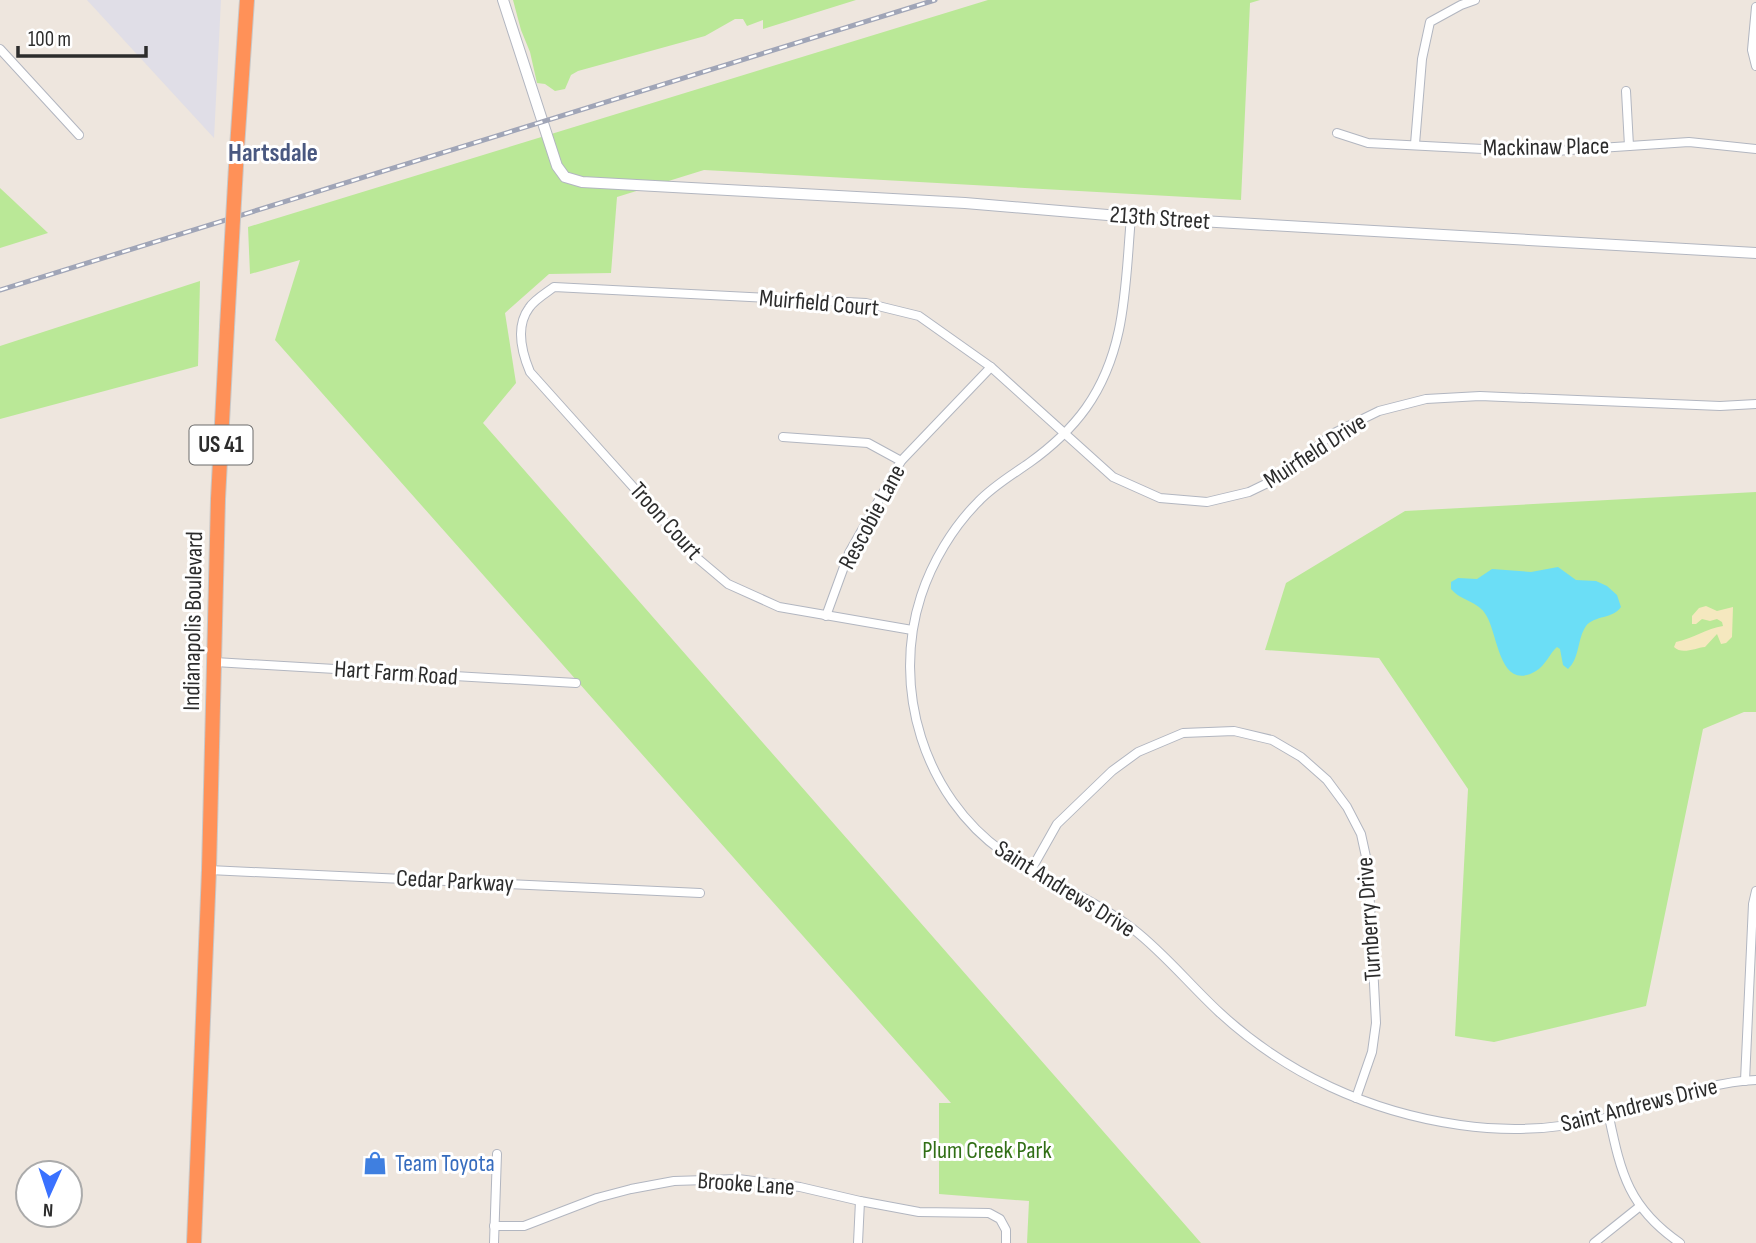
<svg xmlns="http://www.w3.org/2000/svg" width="1756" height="1243" font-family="'Sofia Sans Condensed',sans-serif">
<rect width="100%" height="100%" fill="#eee6de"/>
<path fill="#e0dee7" d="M87,0H221L214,138Z"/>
<g fill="#bae897">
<path d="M513,0H856L763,29V20L747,26L743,19H735L705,36L578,71L571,75L565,89L555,91L545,84L537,83L530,52L521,30Z"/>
<path d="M988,0H1260L1250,3L1241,200L704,170L617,197L611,273L549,274L505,313L516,383L483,423L1201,1243H1027L1029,1201L939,1194V1103H951L275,340L300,260L250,274L248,227Z"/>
<path d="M0,188L48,233L0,248Z"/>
<path d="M200,281L198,366L0,419V346Z"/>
<path d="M1756,492V712H1744L1703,729L1646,1006L1494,1042L1455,1036L1468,789L1379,658L1265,650L1286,583L1405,511Z"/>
</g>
<path fill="#f5e8bf" d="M1706,606L1717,611L1733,607L1732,637L1726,643L1721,644L1717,634L1705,647C1695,648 1682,655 1674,647L1676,642C1692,639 1707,628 1723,626L1722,622L1717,619L1710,621L1702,619L1696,624H1692V616L1699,608Z"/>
<path fill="#6bdef6" d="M1558,567L1576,580L1596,581L1607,586L1617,595L1621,607C1613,619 1595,615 1586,626C1577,639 1580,658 1568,669L1563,665L1560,649L1557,647C1550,653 1545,666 1536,671C1499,693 1498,633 1486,615C1478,601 1461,601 1451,589V582L1458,578L1477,579L1492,569L1531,572Z"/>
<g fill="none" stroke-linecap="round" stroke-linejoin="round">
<g stroke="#b2b6c0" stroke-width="10">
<g id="street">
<path d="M1756,7L1752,50L1756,66"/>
<path d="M0,49L79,135"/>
<path d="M1626,91L1629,146"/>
<path d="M1337,133L1368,143L1540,152L1689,142L1756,149"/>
<path d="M1415,144L1422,59L1430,22L1461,5L1475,0"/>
<path d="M1131,217C1125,284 1127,350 1086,408C1071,429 1050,448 1029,463C1012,475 993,486 978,502C953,527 932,562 921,596C891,688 924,796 1003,852C1044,881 1093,898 1133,929C1164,953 1189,984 1219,1012C1286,1074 1369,1112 1460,1125C1509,1132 1562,1129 1610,1117C1659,1105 1704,1082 1756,1080"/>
<path d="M783,437L868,443L901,461"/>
<path d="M826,616L849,553L901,461L991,367"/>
<path d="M912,630L779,607L728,584L696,557L530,372C522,353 515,327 529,308C534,300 546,293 554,287L866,303L919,316L991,367L1113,477L1160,498L1207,502L1249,492L1284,475L1332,434L1379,411L1426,399L1480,396L1720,406L1756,404"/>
<path d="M215,662L576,683"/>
<path d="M209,870L700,893"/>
<path d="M1031,870L1057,824L1112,771L1138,752L1183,733L1234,731L1272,740L1301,757L1327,780L1347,807L1361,834L1368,866L1376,1023L1372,1052L1356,1098"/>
<path d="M1745,1081L1753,904L1756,891"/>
<path d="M1609,1117C1621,1174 1629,1208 1680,1243"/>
<path d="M494,1226H524L597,1198L631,1189L674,1181L738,1179L800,1187L860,1201L919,1212L989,1213L1000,1219L1006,1230V1243"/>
<path d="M494,1243L497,1154"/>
<path d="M858,1243L860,1201"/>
<path d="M1594,1243L1639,1207"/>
</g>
</g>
<g stroke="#b2b6c0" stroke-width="12">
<path id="secondary" d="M503,0L557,166L565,177L582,182L965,203L1131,217L1756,253"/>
</g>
<g stroke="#c8c8c8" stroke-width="16">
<g id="highway">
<path d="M237,148L247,0"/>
<path d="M194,1243L209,870L218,499L227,327"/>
</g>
</g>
<use href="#street" stroke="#fff" stroke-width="8"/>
<use href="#secondary" stroke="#fff" stroke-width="10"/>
<use href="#highway" stroke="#ff9158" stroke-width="14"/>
<g stroke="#a0a5b7" stroke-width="5">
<path id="rail" d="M0,290L935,0"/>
</g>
<use href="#rail" stroke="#fff" stroke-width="2.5" stroke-dasharray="8" stroke-linecap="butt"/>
<g stroke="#c8c8c8" stroke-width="16" stroke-linecap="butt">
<path id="highway-bridge" d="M227,327L237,148"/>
</g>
<use href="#highway-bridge" stroke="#ff9158" stroke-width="14"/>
</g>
<defs>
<g id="shop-bare" transform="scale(1.89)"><path d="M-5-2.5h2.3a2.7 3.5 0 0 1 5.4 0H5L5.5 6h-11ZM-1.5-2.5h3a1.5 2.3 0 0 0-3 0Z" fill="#3f7fe0" stroke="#fff" stroke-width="2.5" paint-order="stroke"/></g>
</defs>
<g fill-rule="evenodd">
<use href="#shop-bare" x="375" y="1163"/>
</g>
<g text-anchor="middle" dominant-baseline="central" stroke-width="6" stroke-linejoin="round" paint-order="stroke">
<rect fill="#fff" stroke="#6b6b6b" stroke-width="2" x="189.5" y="425.5" width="63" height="39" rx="5"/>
<g font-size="23" font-weight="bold" fill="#2c2c2c">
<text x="221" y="445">US 41</text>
</g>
<g font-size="24" fill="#2c2c2c" stroke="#fff">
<text transform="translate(1546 147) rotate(-1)">Mackinaw Place</text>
<text transform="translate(1160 218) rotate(4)">213th Street</text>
<text transform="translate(819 303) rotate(5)">Muirfield Court</text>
<text transform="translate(1315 451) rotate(-33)">Muirfield Drive</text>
<text transform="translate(872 517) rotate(-62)">Rescobie Lane</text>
<text transform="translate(666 521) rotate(48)">Troon Court</text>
<text transform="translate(193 621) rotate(-89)">Indianapolis Boulevard</text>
<text transform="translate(396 673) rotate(4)">Hart Farm Road</text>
<text transform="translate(455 881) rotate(3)">Cedar Parkway</text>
<text transform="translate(1065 889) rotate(32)">Saint Andrews Drive</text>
<text transform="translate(1369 919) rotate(-94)">Turnberry Drive</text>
<text transform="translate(1639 1105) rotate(-14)">Saint Andrews Drive</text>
<text transform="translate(746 1184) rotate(4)">Brooke Lane</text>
</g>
<g font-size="24" fill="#316f16" stroke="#fff">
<text x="987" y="1150">Plum Creek Park</text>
</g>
<g font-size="24" fill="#366cbe" stroke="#fff" text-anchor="start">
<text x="395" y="1163">Team Toyota</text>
</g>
<g font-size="26" font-weight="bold" fill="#495880" stroke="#fff">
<text x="273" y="153">Hartsdale</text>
</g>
</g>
<g transform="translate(49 1194) rotate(183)"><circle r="33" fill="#ffffff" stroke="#ababab" stroke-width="2"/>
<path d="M0-5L12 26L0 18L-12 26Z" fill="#3a71ff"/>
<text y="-10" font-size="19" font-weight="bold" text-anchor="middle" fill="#2c2c2c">N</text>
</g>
<path d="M18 46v10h128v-10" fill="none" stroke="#2c2c2c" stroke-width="3.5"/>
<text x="28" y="46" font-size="21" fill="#2c2c2c" stroke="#ffffff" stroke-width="5" paint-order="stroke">100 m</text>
</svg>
